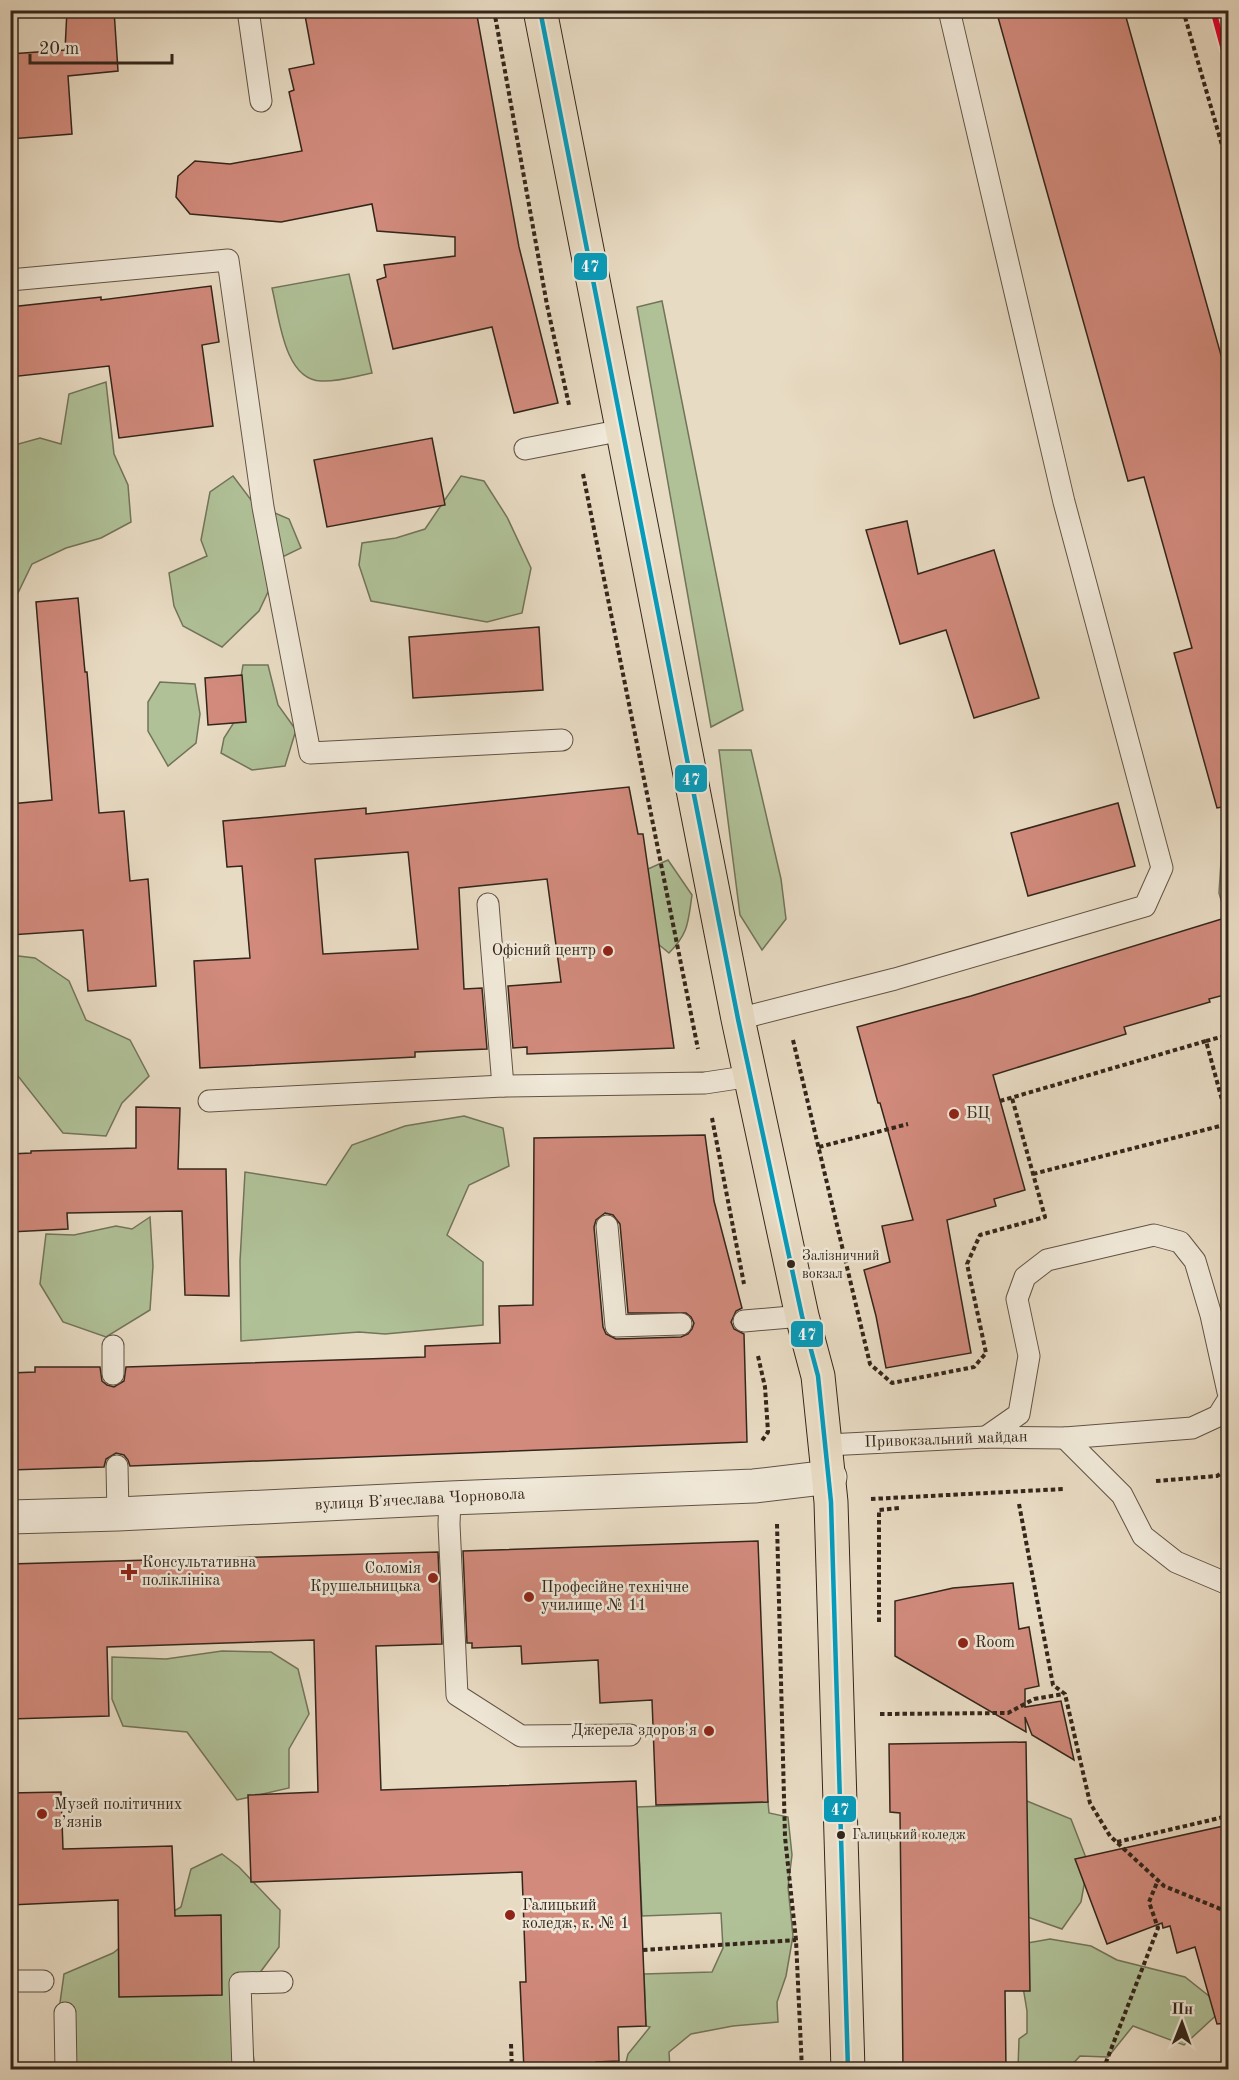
<svg xmlns="http://www.w3.org/2000/svg" width="1239" height="2080" font-family="'Old Standard TT',serif">
<rect width="100%" height="100%" fill="#e8dbc3"/>
<filter id="stains"><feTurbulence type="fractalNoise" baseFrequency=".00333" numOctaves="4"/><feColorMatrix values="0 0 0 0 .2 0 0 0 0 .09 0 0 0 0 .02 0 0 0 .5 -.17"/></filter>
<radialGradient id="worn" r=".72"><stop offset=".6" stop-color="#630" stop-opacity="0"/><stop offset="1" stop-color="#630" stop-opacity=".3"/></radialGradient>
<g fill="#b0c198" stroke="#72745a" stroke-width="1.5">
<path d="M349,274L372,373C356,376 338,382 321,381C284,380 279,316 272,288Z"/>
<path d="M662,301L743,710L711,727L637,307Z"/>
<path d="M106,382L114,454L128,485L131,522L101,538L66,548L32,564L16,597L11,601V446L40,438L61,444L69,394Z"/>
<path d="M233,476L254,504L289,519L301,548L274,561L268,592L259,611L222,647L183,626L174,606L169,573L207,556L201,540L210,492Z"/>
<path d="M461,476L484,481L507,517L531,568L522,613L487,622L371,601L359,565L362,543L396,538L425,529Z"/>
<path d="M243,665H268L278,705L296,730L285,766L252,770L221,753L224,738L238,716V695Z"/>
<path d="M160,682L195,684L200,714L196,743L168,766L148,731V702Z"/>
<path d="M719,750H751L781,879L786,919L762,950L740,915Z"/>
<path d="M1228,828V924L1219,893L1223,829Z"/>
<path d="M668,860L692,895C688,922 689,933 669,953L652,939L648,869Z"/>
<path d="M10,955L35,958L69,981L86,1020L130,1040L149,1076L122,1103L106,1136L63,1133L18,1076L11,1072Z"/>
<path d="M464,1116L503,1128L509,1166L469,1185L447,1235L483,1262V1325L385,1334L359,1332L241,1341L240,1261L245,1172L326,1185L352,1145L405,1126Z"/>
<path d="M150,1217L153,1266L150,1310L106,1337L63,1322L40,1284L46,1234L74,1235L116,1226L132,1229Z"/>
<path d="M222,1651L271,1652L298,1669L309,1714L289,1749V1788L237,1800L187,1732L123,1726L112,1699V1657L166,1659Z"/>
<path d="M1022,1799L1071,1819L1088,1863L1081,1902L1062,1929L1019,1914Z"/>
<path d="M768,1802L769,1813L788,1817L792,1855L788,1887L793,1936L786,1976L777,2002L778,2022L733,2026L691,2034L669,2052L670,2069L624,2070L628,2054L650,2027L646,2026L644,1974L712,1972L723,1948L721,1913L642,1916L637,1807Z"/>
<path d="M222,1854L239,1867L280,1910L279,1947L250,1986L249,2022L255,2069H67L59,2010L64,1974L113,1953L146,1927L181,1907L191,1869Z"/>
<path d="M1050,1939L1091,1946L1117,1960L1185,1977L1224,2008L1184,2045L1133,2026L1108,2057L1080,2056L1068,2069H1018L1019,2039L1027,2033V2011L1016,1945Z"/>
</g>
<g fill="#d18a7c" stroke="#34261b" stroke-width="1.5" fill-rule="evenodd">
<path d="M67,10H114L118,71L68,76L72,134L10,139V54L65,50Z"/>
<path d="M304,10H476L519,247L558,403L514,413L492,327L393,349L377,280L386,277L384,265L455,256V237L377,231L372,204L281,222L190,214L176,197L178,176L195,161L230,164L302,151L289,92L294,90L289,69L314,64Z"/>
<path d="M996,10H1124L1228,380V806L1217,808L1174,653L1192,648L1144,477L1128,481Z"/>
<path d="M211,286L219,342L202,345L213,426L119,438L109,366L10,377V307L101,297V300Z"/>
<path d="M432,438L445,505L327,527L314,460Z"/>
<path d="M907,521L918,574L994,550L1039,698L974,718L946,630L900,644L866,530Z"/>
<path d="M78,598L85,672H87L99,813L124,811L130,881L148,879L156,986L88,991L83,930L10,935V804L52,800L36,602Z"/>
<path d="M539,627L543,690L413,698L409,637Z"/>
<path d="M242,675L246,722L208,725L205,678Z"/>
<path d="M629,787L638,834H643L674,1048L527,1054V1047L513,1048L508,986L561,982L547,879L459,888L464,989L482,988L487,1049L415,1052V1057L200,1068L194,961L250,958L242,866L227,867L223,821L366,808V814ZM408,852L418,949L323,954L315,859Z"/>
<path d="M1118,803L1135,866L1028,896L1011,833Z"/>
<path d="M1228,917V994L1209,999L1210,1002L1124,1027L1126,1034L993,1075L1025,1190L994,1199L996,1206L947,1220L971,1353L886,1368L876,1316L864,1270L890,1262L882,1226L913,1220L880,1103H878L857,1027L971,996Z"/>
<path d="M136,1107L180,1108L178,1169H226L229,1296L185,1295L182,1211L67,1213L68,1229L10,1232V1154L31,1153V1151L136,1148Z"/>
<path d="M705,1135L714,1201L742,1308L736,1311L731,1322L734,1329L744,1334L747,1442L130,1466L128,1460L124,1455L116,1453L106,1459L104,1467L10,1470V1373L35,1372V1367H100L102,1381L107,1385L114,1387L124,1381L126,1367L425,1357V1346L500,1343L499,1306L533,1305L534,1138ZM605,1213L613,1215L620,1224L628,1313H686L691,1317L694,1323L692,1329L688,1334L681,1337L616,1339L606,1334L603,1327L594,1227L596,1220Z"/>
<path d="M758,1541L768,1802L656,1805L652,1700L600,1703L598,1660L522,1664L521,1646L472,1648V1643H467L463,1551Z"/>
<path d="M438,1552L442,1644L376,1646L381,1790L636,1781L646,2026L618,2027L619,2061L596,2062L597,2070H524L520,1982H526L522,1872L251,1882L248,1795L318,1792L314,1640L107,1647L109,1716L10,1719V1564Z"/>
<path d="M1013,1583L1019,1629L1029,1627L1039,1686L1025,1689V1707L1061,1701L1074,1760L1032,1735L1025,1717L1026,1732L895,1656V1601L953,1588Z"/>
<path d="M1026,1742L1030,1991H1005L1006,2070H903L900,1813L890,1812L889,1744Z"/>
<path d="M61,1792L63,1849L172,1846L175,1916L221,1915L222,1995L119,1997L118,1900L10,1905V1793Z"/>
<path d="M1228,1825V2023L1217,2024L1195,1947L1177,1953L1170,1926L1163,1928L1162,1923L1107,1944L1075,1859Z"/>
</g>
<g fill="none" stroke-linecap="round" stroke-linejoin="round">
<g stroke="#615345" stroke-width="23">
<g id="lane">
<path d="M248,10L261,101"/>
<path d="M10,280L228,260L263,507L310,753L562,740"/>
<path d="M525,449L623,430"/>
<path d="M488,904L503,1086L705,1083L751,1076"/>
<path d="M738,1019L895,979L1145,906L1162,868L1064,502L949,10"/>
<path d="M209,1101L503,1086"/>
<path d="M607,1226L616,1326L681,1324"/>
<path d="M744,1321L802,1316"/>
<path d="M113,1346V1374"/>
<path d="M986,1437L1019,1414L1029,1356L1017,1299L1025,1277L1047,1260L1154,1235L1180,1242L1195,1261L1211,1315L1228,1392"/>
<path d="M1065,1438L1122,1495L1143,1536L1176,1562L1228,1584"/>
<path d="M827,1445L986,1437L1065,1438L1192,1428L1218,1416L1228,1400"/>
<path d="M117,1466L118,1514"/>
<path d="M450,1498L449,1524L457,1695L521,1736L630,1735"/>
<path d="M10,1981H43"/>
<path d="M65,2013L66,2070"/>
<path d="M243,2070L240,1983L282,1982"/>
</g>
</g>
<g stroke="#615345" stroke-width="35">
<path id="street" d="M10,1517L118,1514L450,1498L754,1486L830,1477"/>
</g>
<g stroke="#34261b" stroke-width="35">
<path id="primary" d="M540,10L738,1019L802,1316L818,1376L831,1502L848,2070"/>
</g>
<g stroke="#34261b" stroke-width="4" stroke-dasharray="4.5 3" stroke-linecap="butt">
<path d="M494,10L547,305L569,405"/>
<path d="M1183,10L1228,166"/>
<path d="M583,474L698,1049"/>
<path d="M793,1040L870,1364L892,1383L974,1367L986,1353L967,1264L980,1235L1045,1217L1012,1098"/>
<path d="M1206,1041L1228,1035"/>
<path d="M1000,1101L1206,1041L1228,1122"/>
<path d="M712,1118L744,1284"/>
<path d="M819,1147L908,1124"/>
<path d="M1033,1174L1228,1124"/>
<path d="M758,1356L765,1387L768,1432L761,1442"/>
<path d="M1156,1481L1217,1476L1228,1469"/>
<path d="M871,1499L1064,1489"/>
<path d="M1019,1504L1053,1685L1065,1694L1090,1803L1110,1836L1164,1886L1228,1912"/>
<path d="M777,1524L785,1837L796,1940L802,2070"/>
<path d="M879,1622V1510L900,1508"/>
<path d="M880,1714L1008,1713L1034,1699L1064,1694"/>
<path d="M1117,1842L1228,1816"/>
<path d="M643,1950L796,1940"/>
<path d="M511,2044L512,2070"/>
<path d="M1103,2070L1158,1928L1149,1902L1158,1880"/>
</g>
<use href="#lane" stroke="#f0e8d8" stroke-width="21"/>
<use href="#street" stroke="#f0e8d8" stroke-width="33"/>
<use href="#primary" stroke="#e8dbc3" stroke-width="33"/>
<g stroke="#f0e8d8" stroke-width="9">
<path id="bus-1" d="M540,10L738,1019L802,1316L818,1376L831,1502L848,2070"/>
</g>
<use href="#bus-1" stroke="#059cbc" stroke-width="4.5"/>
<g stroke="#f0e8d8" stroke-width="10">
<path id="rail-1" d="M1213,10L1228,65"/>
</g>
<use href="#rail-1" stroke="#e4002b" stroke-width="6"/>
</g>
<g fill="#8f2418" stroke="#f0e8d8" stroke-width="2">
<circle cx="608" cy="951" r="6"/>
<circle cx="954" cy="1114" r="6"/>
<path d="M126 1563h6v6h6v6h-6v6h-6v-6h-6v-6h6z"/>
<circle cx="433" cy="1578" r="6"/>
<circle cx="529" cy="1597" r="6"/>
<circle cx="963" cy="1643" r="6"/>
<circle cx="709" cy="1731" r="6"/>
<circle cx="42" cy="1814" r="6"/>
<circle cx="510" cy="1915" r="6"/>
</g>
<g fill="#34261b" stroke="#f0e8d8" stroke-width="2">
<circle cx="791" cy="1264" r="5"/>
<circle cx="841" cy="1835" r="5"/>
</g>
<g text-anchor="middle" dominant-baseline="central" stroke-width="5" stroke-linejoin="round" paint-order="stroke">
<g font-size="14" fill="#34261b" stroke="#f0e8d8" text-anchor="start">
<text x="802" y="1256">Залізничний<tspan x="802" dy="18">вокзал</tspan></text>
<text x="852" y="1835">Галицький коледж</text>
</g>
<g font-size="16" fill="#34261b" stroke="#f0e8d8" text-anchor="start">
<text x="596" y="951" text-anchor="end">Офісний центр</text>
<text x="966" y="1114">БЦ</text>
<text x="142" y="1563">Консультативна<tspan x="142" dy="18">поліклініка</tspan></text>
<text x="421" y="1569" text-anchor="end">Соломія<tspan x="421" dy="18">Крушельницька</tspan></text>
<text x="541" y="1588">Професійне технічне<tspan x="541" dy="18">училище № 11</tspan></text>
<text x="975" y="1643">Room</text>
<text x="697" y="1731" text-anchor="end">Джерела здоров'я</text>
<text x="54" y="1805">Музей політичних<tspan x="54" dy="18">в’язнів</tspan></text>
<text x="522" y="1906">Галицький<tspan x="522" dy="18">коледж, к. № 1</tspan></text>
</g>
<g font-size="16" fill="#34261b" stroke="#f0e8d8">
<text transform="translate(946 1440) rotate(-2)">Привокзальний майдан</text>
<text transform="translate(420 1500) rotate(-3)">вулиця Вʼячеслава Чорновола</text>
</g>
</g>
<g stroke="#f0e8d8" stroke-width="2">
<rect x="573" y="252" width="35" height="29" rx="6" fill="#059cbc"/>
<rect x="674" y="764" width="34" height="29" rx="6" fill="#059cbc"/>
<rect x="790" y="1320" width="34" height="28" rx="6" fill="#059cbc"/>
<rect x="823" y="1795" width="34" height="28" rx="6" fill="#059cbc"/>
</g>
<g font-size="16" text-anchor="middle" font-weight="bold" fill="#fff">
<text x="590" y="272">47</text>
<text x="691" y="785">47</text>
<text x="807" y="1340">47</text>
<text x="840" y="1815">47</text>
</g>
<rect width="1239" height="2080" fill="none" stroke="#e8dbc3" stroke-width="36"/>
<rect x="12" y="12" width="1215" height="2056" fill="none" stroke="#34261b" stroke-width="3"/>
<rect x="18" y="18" width="1203" height="2044" fill="none" stroke="#34261b" stroke-width="1.5"/>
<g transform="translate(1182 2023) rotate(1)" stroke="#f0e8d8" stroke-width="4.5" paint-order="stroke">
<path d="M0-4.5L10 22L0 15L-10 22Z" fill="#34261b"/>
<text y="-9" font-size="16" font-weight="bold" text-anchor="middle" fill="#34261b">Пн</text>
</g>
<path d="M30 54v9h142v-9" fill="none" stroke="#34261b" stroke-width="3"/>
<text x="39" y="54" font-size="18" fill="#34261b" stroke="#f0e8d8" stroke-width="4.5" paint-order="stroke">20 m</text>
<rect width="100%" height="100%" filter="url(#stains)"/>
<rect width="100%" height="100%" fill="url(#worn)"/>
</svg>
